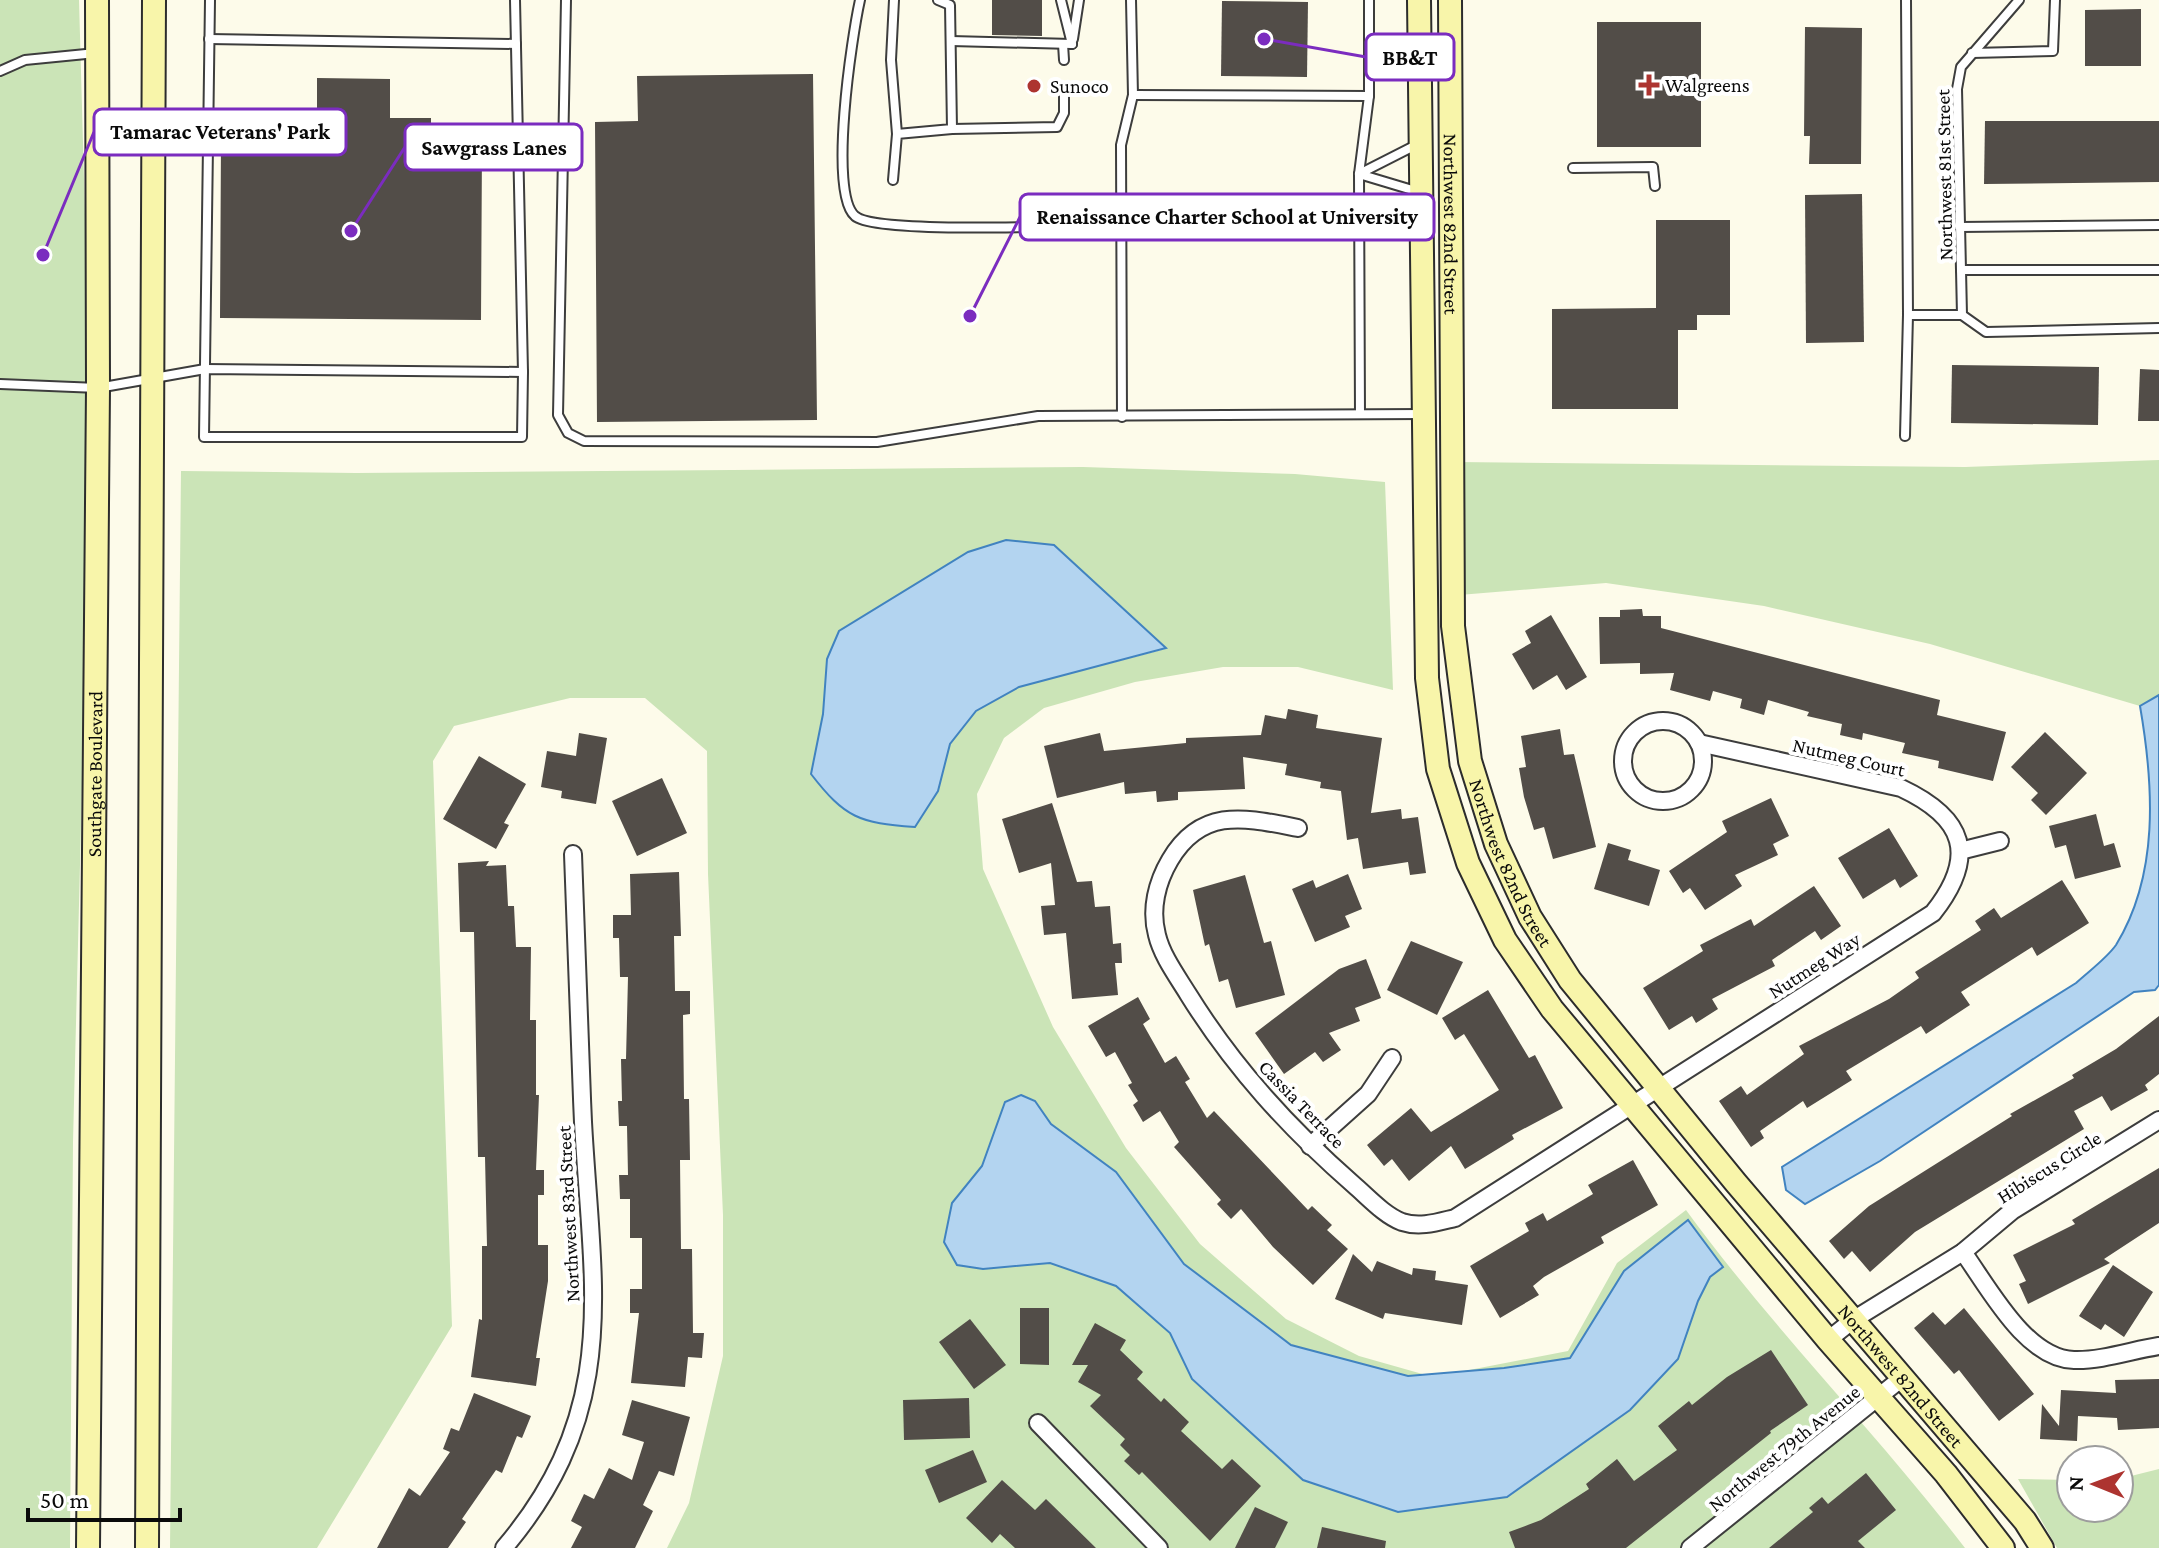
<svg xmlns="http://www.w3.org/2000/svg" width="2159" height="1548" font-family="'Crimson Pro',serif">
<rect width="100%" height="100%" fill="#fdfbea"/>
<g fill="#cbe4b7" fill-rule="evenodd">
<path d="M0,0H79L91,430L73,1142L70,1548H0Z"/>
<path d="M2159,460V695L2140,706L1930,644L1764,606L1606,583L1459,595L1457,462L1965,467Z"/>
<path d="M1083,467L1295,474L1385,482L1393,690L1298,667H1223L1135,682L1044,708L1004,738L977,794L983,869L1053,1027L1126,1148L1200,1244L1286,1319L1359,1356L1433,1377L1568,1351L1617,1263L1686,1210C1772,1328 1876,1432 1965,1548H667L689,1503L723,1356V1215L708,874L707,751L645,698H570L454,726L433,761L452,1326L317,1548H170L181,471L356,473ZM1054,545L1165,649L1019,687L976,711L950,744L823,714L827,659L839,631L929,579Z"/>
<path d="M2159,1469V1548H2057L2018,1479L2071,1480V1508H2119V1479Z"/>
</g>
<g fill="#b3d4f0" stroke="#4183c0" stroke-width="2">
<path d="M1006,540L1054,545L1166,648L1019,687L976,711L950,744L938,791L915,827C859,823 845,818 811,774L823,714L827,659L839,631L968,552Z"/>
<path d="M2159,695V985L2155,990L2134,992L1880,1161L1805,1204L1786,1190L1782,1167L2076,983C2089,971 2106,959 2116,945C2159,875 2154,787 2140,706Z"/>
<path d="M1021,1095L1035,1101L1051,1124L1116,1172L1184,1264L1291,1345L1408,1376L1504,1368L1570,1358L1624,1271L1688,1220L1723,1267L1710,1277L1698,1301L1678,1359L1630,1410L1507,1497L1398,1512L1303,1480L1192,1379L1170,1333L1116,1286L1050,1263L983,1269L957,1265L944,1242L952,1203L982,1166L1005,1102Z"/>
</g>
<g fill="#524d48">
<path d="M992,0H1042V36L992,35Z"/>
<path d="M1222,1L1308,2L1307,77L1221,76Z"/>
<path d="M2141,9V66H2085V10Z"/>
<rect x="1597" y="22" width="104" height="125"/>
<path d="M1805,27L1862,28L1861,164H1809L1810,136H1804Z"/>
<path d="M813,74L817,420L597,422L595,122L638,121L637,76Z"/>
<path d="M317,78L390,79V118H431V143L482,144L481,320L220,318L221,141L270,142V118H317Z"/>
<path d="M1985,121H2159V182L1984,184Z"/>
<path d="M1862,194L1864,342L1806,343L1805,195Z"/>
<path d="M1656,220H1730V315H1697V330H1678V409H1552V309L1656,308Z"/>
<path d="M1952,365L2099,367L2098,425L1951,423Z"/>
<path d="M2140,369L2159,370V421H2138Z"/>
<path d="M1642,609L1643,616H1661V628L1940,700L1937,715L2006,732L1993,781L1938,768L1939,761L1902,753L1905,743L1863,733L1862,740L1840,735L1842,724L1807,716L1809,712L1768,700L1764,715L1740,708L1742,699L1713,691L1710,701L1670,690L1674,673L1640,674V663L1600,664L1599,617H1620V610Z"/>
<path d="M1551,615L1587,677L1566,690L1557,675L1533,690L1512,654L1531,643L1525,631Z"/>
<path d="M1288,709L1318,715L1316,728L1382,738L1371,813L1401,809L1402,819L1418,817L1426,873L1410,875L1408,862L1363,869L1358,838L1347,840L1341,791L1320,788L1321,782L1285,775L1287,764L1243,757L1245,789L1178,792V800L1157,802L1156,791L1125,794L1124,782L1057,798L1044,746L1100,733L1104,751L1186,743V738L1261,735L1265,715L1286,719Z"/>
<path d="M1560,729L1564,755L1574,754L1596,847L1553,859L1544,827L1534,830L1524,797L1519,768L1526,767L1521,736Z"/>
<path d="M2045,732L2087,773L2046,815L2031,800L2038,793L2011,767Z"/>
<path d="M579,733L607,738L596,804L561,798L562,791L541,787L547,751L576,756Z"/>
<path d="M479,756L526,784L504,823L509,825L496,849L443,819Z"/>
<path d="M662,778L687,833L637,856L612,801Z"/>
<path d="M1771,798L1789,836L1773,844L1778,855L1735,875L1742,886L1705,910L1690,888L1683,893L1669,871L1727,832L1722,821Z"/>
<path d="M1052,803L1077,882L1092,881L1095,907L1110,906L1113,944L1121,943L1122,963H1115L1118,995L1072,999L1066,933L1044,935L1041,906L1055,905L1051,863L1019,873L1002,819Z"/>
<path d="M2096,814L2104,846L2114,843L2121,867L2075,879L2066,845L2055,848L2049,826Z"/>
<path d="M1889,828L1918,876L1900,888L1895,879L1863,899L1838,858Z"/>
<path d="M1608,843L1631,850L1628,860L1660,870L1649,906L1594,889Z"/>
<path d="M489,861L486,866L506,865L508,906H514L516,947H531L530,1020H536V1095H539L536,1170H544V1195H538V1245H548V1281L536,1358H540L536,1386L471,1377L479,1319L482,1320V1246H487L485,1157H478L474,932H460L458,863Z"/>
<path d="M679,872L681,936H674L675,991H690V1014L683,1015L684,1099H689L690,1160H680L681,1249H692L693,1333H704L702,1358L688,1357L685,1387L631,1383L639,1313H630V1289H642V1238H630V1199H620L619,1175H628L627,1126H619L618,1101H622L621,1059H626L628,977H620L619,938H613V915H631L630,874Z"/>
<path d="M1348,874L1362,909L1345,916L1350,927L1315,942L1292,889L1313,880L1316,888Z"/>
<path d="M1245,875L1264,943L1271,941L1285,995L1236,1008L1228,979L1219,982L1209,944L1205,946L1193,890Z"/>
<path d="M2062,880L2089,923L2037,956L2032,947L1961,992L1970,1005L1926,1034L1921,1026L1846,1071L1852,1080L1807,1108L1803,1101L1760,1131L1764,1138L1751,1147L1719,1101L1741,1086L1747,1095L1804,1054L1799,1046L1889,999L1919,978L1915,972L1981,930L1975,921L1994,908L2001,918Z"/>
<path d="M1814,886L1841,926L1821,940L1815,931L1772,960L1775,966L1712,999L1718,1009L1696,1023L1692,1016L1669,1030L1643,988L1703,951L1700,945L1751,919L1754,926Z"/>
<path d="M1411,941L1463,962L1437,1015L1387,990Z"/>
<path d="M1366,959L1381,998L1355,1008L1360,1021L1329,1033L1341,1050L1323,1062L1315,1052L1284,1074L1255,1033L1339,969Z"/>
<path d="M1488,990L1529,1058L1535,1055L1563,1108L1512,1135L1514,1139L1465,1169L1451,1146L1409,1181L1392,1159L1384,1166L1367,1145L1411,1108L1431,1132L1499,1090L1464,1034L1455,1040L1442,1018Z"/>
<path d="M1138,997L1150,1019L1143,1024L1165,1063L1176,1056L1190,1079L1185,1082L1207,1118L1214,1111L1308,1210L1312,1206L1332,1225L1327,1230L1348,1249L1313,1285L1273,1247L1241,1209L1231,1219L1217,1204L1221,1200L1174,1147L1179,1142L1160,1111L1143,1122L1133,1105L1138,1101L1128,1085L1132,1083L1115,1052L1106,1057L1088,1026Z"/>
<path d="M2159,1016V1074L2145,1085L2148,1090L2111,1111L2102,1096L2074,1111L2084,1129L1915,1232L1870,1272L1852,1251L1844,1259L1829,1241L1869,1206L2012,1116L2010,1114L2074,1078L2072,1075L2116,1049Z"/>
<path d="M1633,1160L1658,1205L1601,1237L1604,1243L1544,1277L1533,1286L1539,1295L1500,1318L1470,1266L1529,1231L1525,1223L1543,1213L1547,1221L1593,1194L1588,1185Z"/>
<path d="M2159,1168V1223L2104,1259L2110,1263L2028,1304L2019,1284L2026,1281L2013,1255L2075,1224L2072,1220Z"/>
<path d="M1353,1254L1372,1272L1377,1261L1412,1275L1413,1268L1436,1271L1435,1280L1468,1285L1462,1325L1385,1313L1383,1319L1335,1299Z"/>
<path d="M2113,1265L2153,1292L2124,1337L2105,1324L2101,1330L2079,1316Z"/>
<path d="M1020,1308H1049V1365L1020,1364Z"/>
<path d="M1964,1308L2034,1394L1999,1421L1959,1370L1954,1374L1914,1328L1933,1312L1945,1325Z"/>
<path d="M970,1319L1006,1365L974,1389L939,1342Z"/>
<path d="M1095,1323L1126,1340L1120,1350L1143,1372L1137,1379L1161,1402L1164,1398L1189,1422L1181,1431L1222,1469L1232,1459L1261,1486L1210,1541L1142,1472L1139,1475L1124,1461L1130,1455L1120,1445L1125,1439L1090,1406L1101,1395L1078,1382L1088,1365H1072Z"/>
<path d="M1771,1350L1808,1405L1770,1431L1771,1433L1626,1548H1515L1509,1532L1541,1520L1589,1489L1586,1484L1617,1459L1634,1481L1677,1450L1658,1426L1689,1401L1692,1405L1727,1377Z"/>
<path d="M2159,1379V1428L2118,1430L2117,1418L2078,1416L2077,1441L2040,1439L2042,1404L2059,1426L2061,1390L2116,1393L2115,1380Z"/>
<path d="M474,1393L531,1416L522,1438L517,1436L502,1473L496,1470L462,1519L466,1522L448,1548H377L409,1488L420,1496L450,1452L443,1449L451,1428L459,1431Z"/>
<path d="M969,1398L970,1438L904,1440L903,1400Z"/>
<path d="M632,1400L690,1417L674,1476L659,1471L643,1505L653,1511L635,1548H571L582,1527L571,1521L584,1494L594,1499L609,1468L632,1480L644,1442L622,1435Z"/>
<path d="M973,1450L987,1482L939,1503L925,1470Z"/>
<path d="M1866,1473L1896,1510L1858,1541L1865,1548H1769L1813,1512L1809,1508L1822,1497L1828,1504Z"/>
<path d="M1002,1480L1035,1510L1046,1499L1096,1548H1015L1000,1534L992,1543L966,1518Z"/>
<path d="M1255,1507L1288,1522L1275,1548H1235Z"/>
<path d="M1322,1527L1386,1541L1385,1548H1317Z"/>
</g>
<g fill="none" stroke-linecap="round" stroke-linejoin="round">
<g stroke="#3d3d3d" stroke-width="12">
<g id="lane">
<path d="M210,0L204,437H522L523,372"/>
<path d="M566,0L558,415L568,433L584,441L877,442L1038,416L1424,414"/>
<path d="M860,0C852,36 828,193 855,216C876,235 1082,225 1123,225"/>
<path d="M894,0L891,60L897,134"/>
<path d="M1061,0L1072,44"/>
<path d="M1906,0L1908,315H1962"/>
<path d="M2019,0L1961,67L1957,89L1961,270H2159"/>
<path d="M209,39L516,44"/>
<path d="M1073,39L1079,0"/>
<path d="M951,41L1072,44"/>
<path d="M1063,44L1064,60"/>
<path d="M1972,53L2053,51L2055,0"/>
<path d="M0,71L25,60L96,53"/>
<path d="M1133,95L1369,96"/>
<path d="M952,129L1057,127L1064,113V95"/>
<path d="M1573,168L1653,167L1655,186"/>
<path d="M1359,174L1420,143"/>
<path d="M1359,174L1419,192"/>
<path d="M893,180L897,134L952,129L950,5L938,0"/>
<path d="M1960,227L2159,225"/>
<path d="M1961,270L1962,315L1986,332L2159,328"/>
<path d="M0,384L98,388L205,369L523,372L515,0"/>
<path d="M1360,414L1359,174L1369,96V0"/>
<path d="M1122,417L1121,145L1133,95L1131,0"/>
<path d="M1905,436L1908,315"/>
</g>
</g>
<g stroke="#3d3d3d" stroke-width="20">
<g id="street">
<circle cx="1663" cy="761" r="40"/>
<path d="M1298,828C1246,818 1202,806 1170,860C1157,882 1150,909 1157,935C1162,956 1177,976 1188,994C1234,1068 1289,1128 1354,1185C1368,1197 1384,1215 1402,1222C1420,1228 1438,1222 1455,1218L1933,913C1978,856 1965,818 1901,788L1699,743"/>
<path d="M1960,851L2000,841"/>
<path d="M1310,1146L1368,1094L1392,1058"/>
<path d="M1963,1252C1989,1288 2026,1359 2074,1360C2101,1361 2133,1350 2159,1346"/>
<path d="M1828,1340L1853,1320L1963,1252L2012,1211L2159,1120"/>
<path d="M1038,1423L1159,1548"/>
<path d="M504,1548C622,1409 592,1288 583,1122C579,1033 577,944 573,854"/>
<path d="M1690,1548L1902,1378"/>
</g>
</g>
<g stroke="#2c2c2c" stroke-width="26">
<g id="secondary">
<path d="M1419,0L1427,678L1438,769L1468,863L1505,940L1552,1009L1828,1340L1946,1474L2003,1548"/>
<path id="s1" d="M1450,0L1453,626L1470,761L1496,844L1530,917L1570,980L1736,1183L2025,1521L2042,1548"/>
<path id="s2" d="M88,1548L98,388L97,0"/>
<path d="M147,1548L154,0"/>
</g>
</g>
<use href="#lane" stroke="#fff" stroke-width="8"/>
<use href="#street" stroke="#fff" stroke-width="16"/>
<use href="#secondary" stroke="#f8f5aa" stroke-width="22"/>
</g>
<g fill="#ad3430" stroke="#fff" stroke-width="3">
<path d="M1645 73h8v8h8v8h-8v8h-8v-8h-8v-8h8z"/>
<circle cx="1034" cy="86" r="8"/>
</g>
<g text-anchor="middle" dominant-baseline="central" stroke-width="8" stroke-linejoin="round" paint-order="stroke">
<g font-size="20" fill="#0a0a0a" stroke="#fff" text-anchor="start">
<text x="1665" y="85">Walgreens</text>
<text x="1050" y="86">Sunoco</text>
</g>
<g font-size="20" fill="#0a0a0a" stroke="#fff">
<text transform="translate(1944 175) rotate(-91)">Northwest 81st Street</text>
<text stroke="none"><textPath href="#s1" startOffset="224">Northwest 82nd Street</textPath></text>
<text transform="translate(1849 757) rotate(13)">Nutmeg Court</text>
<text stroke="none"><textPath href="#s2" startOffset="774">Southgate Boulevard</textPath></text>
<text stroke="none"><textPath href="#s1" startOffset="872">Northwest 82nd Street</textPath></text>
<text transform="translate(1814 965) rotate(-33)">Nutmeg Way</text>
<text transform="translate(1302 1104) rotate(46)">Cassia Terrace</text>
<text transform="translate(2049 1167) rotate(-32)">Hibiscus Circle</text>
<text transform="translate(568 1214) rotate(-93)">Northwest 83rd Street</text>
<text stroke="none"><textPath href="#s1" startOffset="1520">Northwest 82nd Street</textPath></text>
<text transform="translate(1784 1448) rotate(-39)">Northwest 79th Avenue</text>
</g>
</g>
<path fill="none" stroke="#7b2cbf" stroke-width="3" d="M1264 39L1366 57M43 255L94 132M351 231L405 147M970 316L1020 217"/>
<g fill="#7b2cbf" stroke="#fff" stroke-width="3">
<circle cx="1264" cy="39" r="8"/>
<circle cx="43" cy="255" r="8"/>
<circle cx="351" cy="231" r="8"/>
<circle cx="970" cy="316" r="8"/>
</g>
<g fill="#fff" stroke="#7b2cbf" stroke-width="3">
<rect x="1366" y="34" width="88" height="46" rx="8"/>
<rect x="94" y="109" width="252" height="46" rx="8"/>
<rect x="405" y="124" width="177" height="46" rx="8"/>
<rect x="1020" y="194" width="414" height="46" rx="8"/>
</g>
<g font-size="22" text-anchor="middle" font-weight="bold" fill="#0a0a0a">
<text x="1410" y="65">BB&amp;T</text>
<text x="220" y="139">Tamarac Veterans' Park</text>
<text x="494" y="155">Sawgrass Lanes</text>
<text x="1227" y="224">Renaissance Charter School at University</text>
</g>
<g transform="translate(2095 1484) rotate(271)"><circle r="38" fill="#ffffff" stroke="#9d9d9d" stroke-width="2"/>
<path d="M0-6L14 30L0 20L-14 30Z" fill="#ad3430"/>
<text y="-12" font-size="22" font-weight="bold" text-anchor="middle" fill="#0a0a0a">N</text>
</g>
<path d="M28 1508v12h152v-12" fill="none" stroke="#0a0a0a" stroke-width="4"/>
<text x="40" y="1508" font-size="24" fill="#0a0a0a" stroke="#ffffff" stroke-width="6" paint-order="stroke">50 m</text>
</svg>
